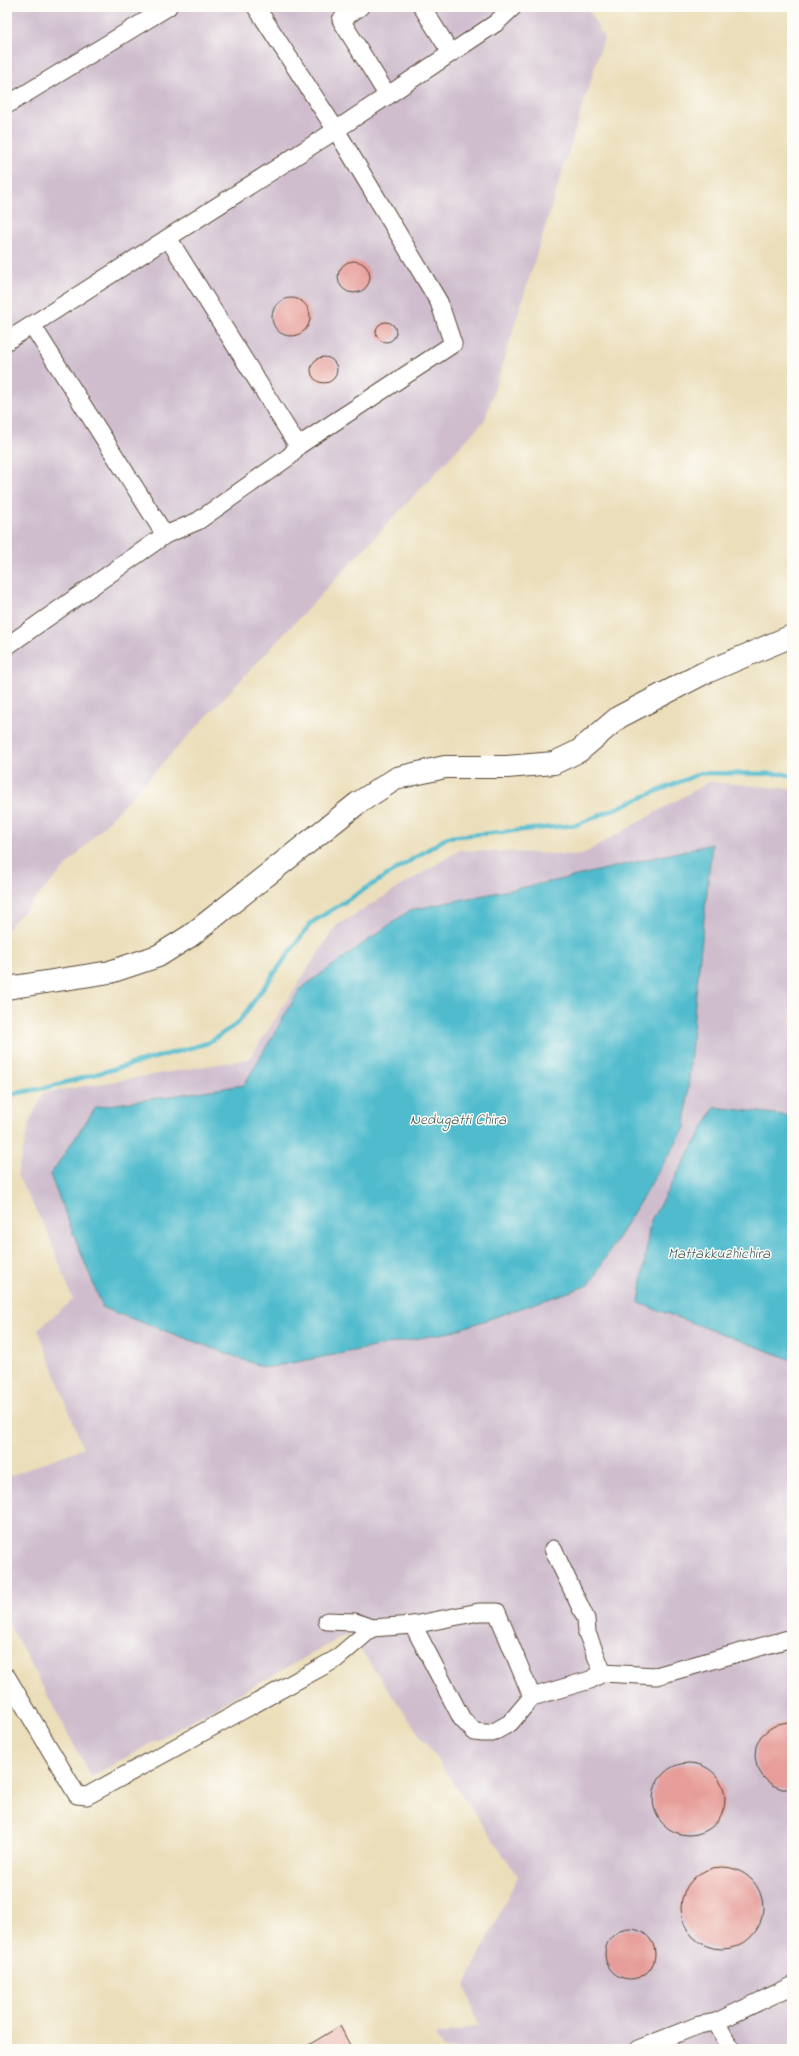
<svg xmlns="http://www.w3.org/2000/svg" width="799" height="2056" font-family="'Indie Flower',sans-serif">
<rect width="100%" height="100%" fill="#fdfcf7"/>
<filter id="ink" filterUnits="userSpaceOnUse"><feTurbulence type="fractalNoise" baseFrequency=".025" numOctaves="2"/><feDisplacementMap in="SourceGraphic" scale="8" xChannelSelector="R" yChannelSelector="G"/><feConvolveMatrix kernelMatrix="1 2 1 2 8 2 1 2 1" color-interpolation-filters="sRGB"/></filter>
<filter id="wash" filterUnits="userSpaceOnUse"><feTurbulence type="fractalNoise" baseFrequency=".012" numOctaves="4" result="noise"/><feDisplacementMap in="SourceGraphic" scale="16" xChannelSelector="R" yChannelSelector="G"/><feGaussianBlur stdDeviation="0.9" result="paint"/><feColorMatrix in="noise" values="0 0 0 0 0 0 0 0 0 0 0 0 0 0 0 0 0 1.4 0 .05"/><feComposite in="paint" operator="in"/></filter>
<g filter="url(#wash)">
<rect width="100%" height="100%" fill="#ebdeba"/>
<g fill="#cfbdce">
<path d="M7,7H587L604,38L485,420L7,929Z"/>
<path d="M709,782L792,789V2049H443L435,2035L479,2026L465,1985L518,1876L349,1633L91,1777L7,1620V1477L83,1448L38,1329L73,1300L47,1231L17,1175L31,1118L44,1093L249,1059L336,926L460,850L581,855Z"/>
</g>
<g fill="#50bbcd" stroke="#467276">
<path d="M712,844L695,1004L685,1128L589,1285L451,1332L266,1368L103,1308L50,1175L96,1107L244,1085L300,989L410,910L559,880Z"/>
<path d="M715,1107L792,1116V1360L639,1303L650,1222Z"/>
</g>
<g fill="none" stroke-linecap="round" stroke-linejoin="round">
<path stroke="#50bbcd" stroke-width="4.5" d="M7,1095L49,1087L208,1043L238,1023L311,923L448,837L576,825L701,773L785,774L792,777"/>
</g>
<g id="blocks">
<g fill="#e79d99">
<circle cx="354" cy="277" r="16"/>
<circle cx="291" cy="317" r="19"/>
<circle cx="386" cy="332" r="10"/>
<circle cx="324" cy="370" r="13"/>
<path d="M792,1721V1789H782L772,1785L763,1777L757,1767L755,1756L756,1746L761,1736L769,1729L778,1724Z"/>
<circle cx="689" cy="1799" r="36"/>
<circle cx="722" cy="1908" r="41"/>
<circle cx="630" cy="1954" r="25"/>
<path d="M340,2026L352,2049H302Z"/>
</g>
</g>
</g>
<g filter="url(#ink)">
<use href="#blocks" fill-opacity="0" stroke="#554535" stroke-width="1"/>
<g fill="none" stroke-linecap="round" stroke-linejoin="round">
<g stroke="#554535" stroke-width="19">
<g id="minor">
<path d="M360,7L341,20L388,96"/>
<path d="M422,7L451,53"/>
<path d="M7,105L168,7"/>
<path d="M168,238L298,446"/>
<path d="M32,325L165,535"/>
<path d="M7,341L336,130L496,23L513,7"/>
<path d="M7,646L165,535L198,521L290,456L298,446L453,344L439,302L336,130L256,7"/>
<path d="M553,1549L586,1619L587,1633L603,1673"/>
<path d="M327,1621L355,1622L372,1628"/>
<path d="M413,1625L462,1719L475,1732L483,1733H492L510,1723L532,1697L590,1680L603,1673L656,1676L792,1638"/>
<path d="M7,1677L77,1795L87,1796L336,1659L372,1628L413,1625L479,1612H497L532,1697"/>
<path d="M716,2022L731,2049"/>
<path d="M638,2049L699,2025L716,2022L792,1986"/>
</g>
</g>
<g stroke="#554535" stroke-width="24">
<path id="major" d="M7,988L110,972L158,956L190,936L358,803L397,778L445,767H507L554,763L579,751L619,717L702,674L792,636"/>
</g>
<use href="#minor" stroke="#fff" stroke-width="17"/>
<use href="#major" stroke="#fff" stroke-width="22"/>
</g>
</g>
<g text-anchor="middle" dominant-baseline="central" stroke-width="3" stroke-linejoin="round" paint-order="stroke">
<g font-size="15" font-style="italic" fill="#425d5b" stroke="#fdfcf7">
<text x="458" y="1120">Nedugatti Chira</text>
<text x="719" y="1254">Mattakkuzhichira</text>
</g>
</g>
<rect width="799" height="2056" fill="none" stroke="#fdfcf7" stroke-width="24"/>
</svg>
